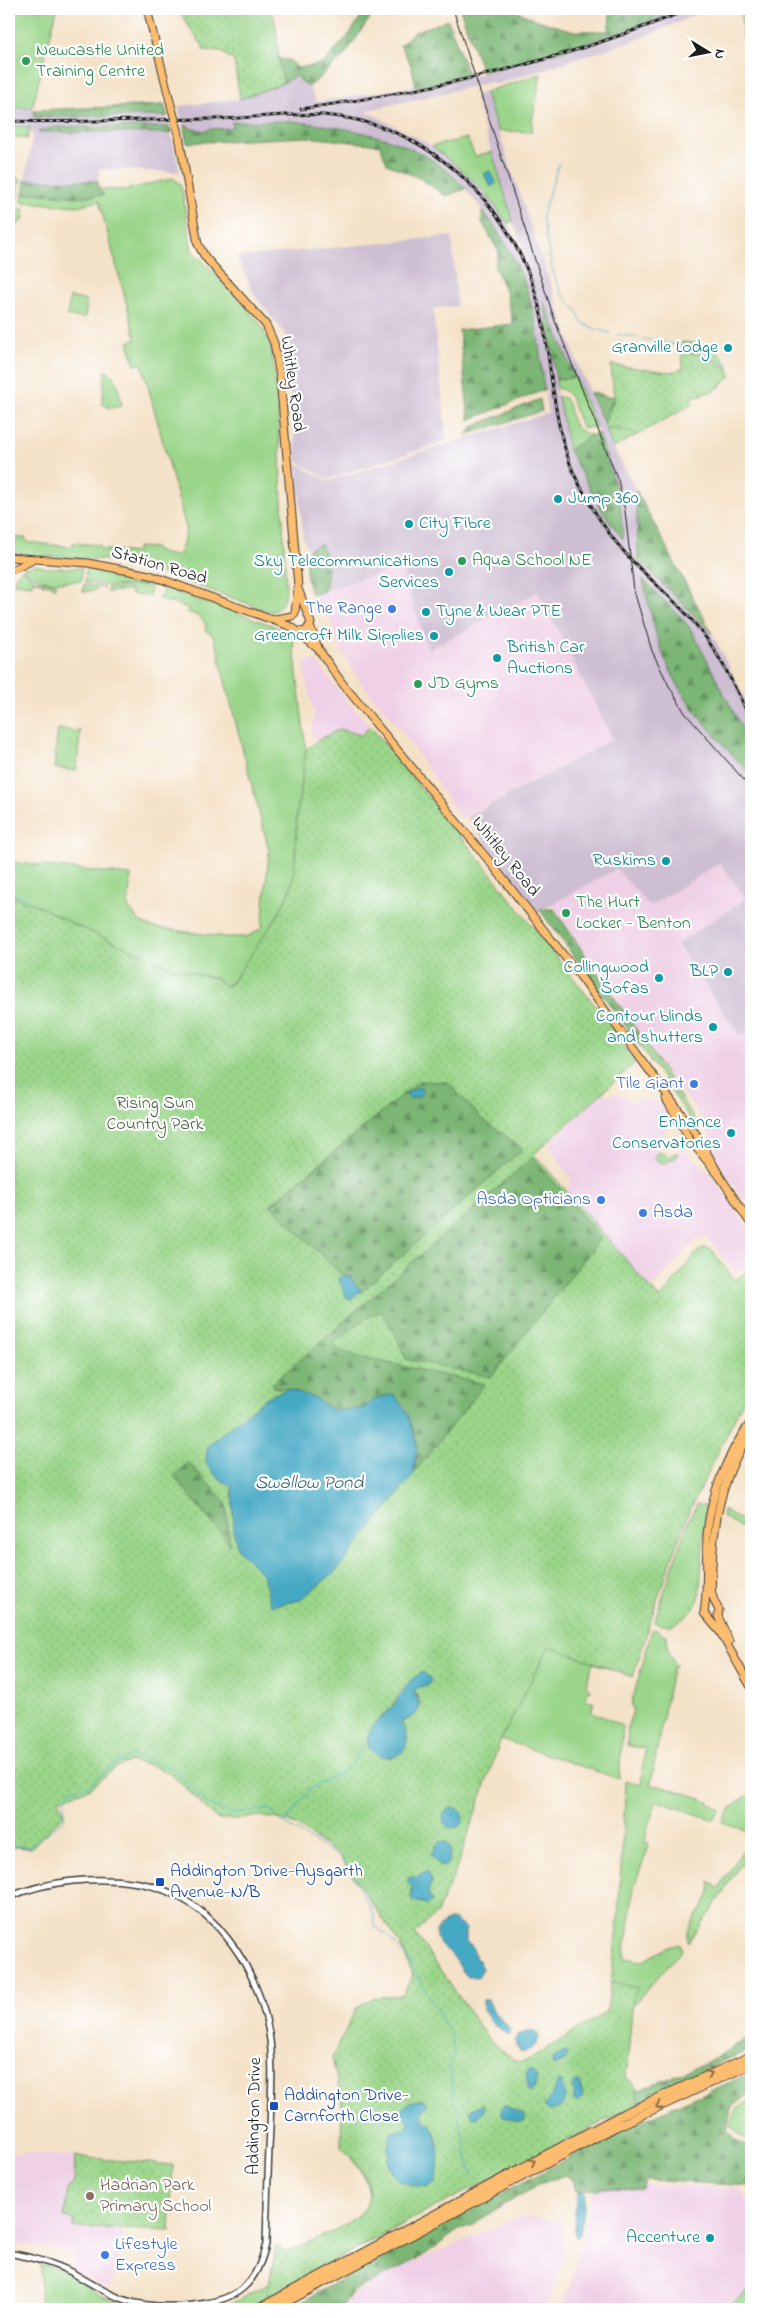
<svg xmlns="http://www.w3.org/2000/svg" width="760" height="2318" font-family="'Indie Flower',sans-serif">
<defs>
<pattern id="forest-firs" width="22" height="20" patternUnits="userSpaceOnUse" patternTransform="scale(1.25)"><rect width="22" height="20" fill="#7bb675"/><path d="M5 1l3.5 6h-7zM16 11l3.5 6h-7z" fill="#64935f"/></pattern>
<pattern id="park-dots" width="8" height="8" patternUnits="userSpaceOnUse" patternTransform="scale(1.25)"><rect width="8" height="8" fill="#9ad589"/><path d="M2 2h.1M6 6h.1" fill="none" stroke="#84b676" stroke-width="1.8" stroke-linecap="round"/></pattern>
</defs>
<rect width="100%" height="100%" fill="#fff"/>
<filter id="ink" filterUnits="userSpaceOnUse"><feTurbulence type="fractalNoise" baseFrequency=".02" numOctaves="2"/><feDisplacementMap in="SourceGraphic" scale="10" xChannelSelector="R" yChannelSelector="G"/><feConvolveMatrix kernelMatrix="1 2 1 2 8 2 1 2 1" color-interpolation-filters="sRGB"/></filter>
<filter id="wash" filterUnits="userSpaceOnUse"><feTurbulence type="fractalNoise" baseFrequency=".0096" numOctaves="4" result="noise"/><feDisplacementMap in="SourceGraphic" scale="20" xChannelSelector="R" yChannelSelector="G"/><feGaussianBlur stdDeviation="1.12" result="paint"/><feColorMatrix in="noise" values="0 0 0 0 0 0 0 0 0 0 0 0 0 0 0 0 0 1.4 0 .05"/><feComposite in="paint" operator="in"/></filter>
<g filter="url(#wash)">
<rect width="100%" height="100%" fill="#f4e2c8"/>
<g fill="#efd0e6">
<path d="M401,565L428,650L538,592L614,739L461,819L401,729L361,683L341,651L326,607L316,609L312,595Z"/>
<path d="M309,660L317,662L342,695L370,726L361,735L340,729L320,741H317L314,738L312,730L314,715L304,669L305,663Z"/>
<path d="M720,863L746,899L739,1035H751V1196L743,1201L709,1145V1130L704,1120L666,1072L552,904L616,869L650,906Z"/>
<path d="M604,1091L608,1096L617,1094L627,1097L632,1101L639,1099L660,1102L669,1119L662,1140L654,1144L658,1152L666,1156L672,1155L683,1149L711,1174L751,1233V1266L734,1273L707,1237L697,1239L651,1289L605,1236L566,1188L572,1182L549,1144Z"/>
<path d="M29,2153L173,2165L170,2231L123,2229L118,2268L110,2288L95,2283L73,2269L72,2251L9,2244V2154Z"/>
<path d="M602,2183L741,2188L751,2209V2284L747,2288L751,2309H562L577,2262L594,2187Z"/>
<path d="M519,2217L561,2219L563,2262L545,2309H339L357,2291L388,2273Z"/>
</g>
<g fill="#cdbed2" fill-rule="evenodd">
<path d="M680,9H708L642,38L493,85L492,82L368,110V112L429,144L479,185L508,223L532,272L513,221L474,96L485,92L577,362L613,448L636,490L638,560L712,633L751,711V746L692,631L681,617L644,580L700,717L751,775V1035H739L677,944L746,899L720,863L650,906L616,869L536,913L467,817L613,739L538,592L428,650L401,566L324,591L328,581L327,559L321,544L309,550L303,538L297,463L328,481L548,413L545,396L548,392L544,390L537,334L528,290L505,243L482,209L457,179L381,145L307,137L187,143L178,106L240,99L283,83L295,76L309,87L317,102L469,77L608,37ZM545,304L598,433L620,499L623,538L602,511L569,450L558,394H555L557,391Z"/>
<path d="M164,105L180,172L99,169L98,181L25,180L33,133H30V127L9,126V107L32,108L34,110Z"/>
<path d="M452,236L457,306L433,308L447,441L328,479L297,461L286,335L255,296L237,257Z"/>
</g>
<g fill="#9ad589" stroke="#5b7852">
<path d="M9,9H57L32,108L9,107Z"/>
<path d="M541,74L532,121V132L498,131L485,92Z"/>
<path d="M9,126L30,127L27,139L9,136Z"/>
<path d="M467,138L475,156L492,152L513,221L508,223L479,185L432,146Z"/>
<path d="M9,177L21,179L17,200L9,199Z"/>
<path d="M174,178L180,184L183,195L192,251L211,269L260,323L271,347L277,391L286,587C285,598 283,608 272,612L127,561L29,555L15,552L9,546V537L26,538L27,542L72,547L73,543L100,545V549L136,553L137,547L154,548L164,554L178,556L183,544L186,528L142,364L135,365L128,342L136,339L99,201L78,206L22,202L23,195L36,193L78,197L103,195L98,189L125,190Z"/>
<path d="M21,209H25L23,220L17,224L9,239V231Z"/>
<path d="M70,297L87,301L85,318L67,316Z"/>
<path d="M682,342C708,344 725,349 731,376L721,363L695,353H682Z"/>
<path d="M105,371C119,374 119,394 122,406L110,408L102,404Z"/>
<path d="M575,377L596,427L583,428C572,415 576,391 557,388L556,380Z"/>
<path d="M558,397L565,398C575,416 566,428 591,435L569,450Z"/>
<path d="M610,428L629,431L637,435L613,448L606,430Z"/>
<path d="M37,565L47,568H82L81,581C61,582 38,585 23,568Z"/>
<path d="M86,568L120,574L149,584L109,586L85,582Z"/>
<path d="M22,569L34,580L55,583V587L45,584L43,586V582L33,581L32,585L14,583L16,575Z"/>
<path d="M84,584L104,588L96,587V590L83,592Z"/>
<path d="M139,585L151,586L149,596L131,594V590L107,592L108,588Z"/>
<path d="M164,588L272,625L293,638L306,750L297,815L294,874L290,890L278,915L234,980L225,986L217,979L173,968L73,924L37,905L9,896V862L131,875L128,907L140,922L151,927L225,937H246L262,928L269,851L219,658L220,655L213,636L206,630L205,623L198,616L187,612L188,608L159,599Z"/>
<path d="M58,729L80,731L77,769L74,771L54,768Z"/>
<path d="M635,1039L643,1046L646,1044L698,1125L692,1122L658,1071Z"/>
<path d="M658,1152L669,1156L677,1152V1157L662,1164L653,1157Z"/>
<path d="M697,1504L706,1506L699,1599C693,1612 682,1622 668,1626L664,1624L662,1626L654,1622L688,1521Z"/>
<path d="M723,1509L751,1526V1534L722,1516Z"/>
<path d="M654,1629L667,1636L668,1653L676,1666L672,1669L650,1787L653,1785C674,1789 702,1796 720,1810L714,1820L657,1801L648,1826L645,1842L649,1843L648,1849L634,1886L624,1958L643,1961L669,1947L680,1944L682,1950L632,2006L626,2078L634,2083L405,2223L244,2309H227L228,2305L269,2284L276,2246L294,2256L372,2212C368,2181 363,2170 341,2147C346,2116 340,2088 332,2058L373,1998L403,1995L413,1975L401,1946L479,2034L523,2072L607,2020L618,1919L626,1780L641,1785L645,1748L627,1746L628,1725L633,1710L631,1705L652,1630Z"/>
<path d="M549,1645L633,1677L593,1663L586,1685L590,1689L585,1699L594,1703L591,1711L623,1726L619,1779L501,1739Z"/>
<path d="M751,1795V1869L741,1864L708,1915L688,1942C683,1921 717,1900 709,1882L719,1888L750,1838L746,1831L722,1822C727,1812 739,1796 751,1795Z"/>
<path d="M751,2099V2144L730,2126L735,2110Z"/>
<path d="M41,2265C64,2266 82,2285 102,2296C109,2299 117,2301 125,2304V2308L45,2309L40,2307Z"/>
</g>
<g fill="url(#forest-firs)" stroke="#4c6948">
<path d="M366,9H376L344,56L309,87L295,76L283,83L240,99L278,59L290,60L298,68L322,64L348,36Z"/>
<path d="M460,9H511L540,21L574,31H608L611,9H664L666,15C605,38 545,57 482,72Z"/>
<path d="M448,20L469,77L416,87L411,65L400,45L414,32Z"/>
<path d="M164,105L168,116L34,117V110Z"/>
<path d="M291,121C353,129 421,137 465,189L446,196L419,178L387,164L380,145L307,137L187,143L184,129L186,125L192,129L207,131L209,129L232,128V122Z"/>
<path d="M54,127H170L172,133L38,132Z"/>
<path d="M25,180L98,181V189L104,195L78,197L36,193L23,195Z"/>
<path d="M482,209C500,234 518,261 527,290C538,322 540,357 544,390L469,420L459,330L513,324L506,292L494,266L499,252L482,222Z"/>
<path d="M544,301L575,377L556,380Z"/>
<path d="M593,392L608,397L614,396L610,414L604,424L590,393Z"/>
<path d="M540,399L542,411L465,435L474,426Z"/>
<path d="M598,433L620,499L623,539L602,511L569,450L590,436Z"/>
<path d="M636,490L712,633L638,560Z"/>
<path d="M321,544C328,560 330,574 324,591L312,595C307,587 302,556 310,549C313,547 317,545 321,544Z"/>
<path d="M643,579L681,617L692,631L751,746V775C722,743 690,711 671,672C656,643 650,611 643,579Z"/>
<path d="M539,909H554L646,1044L643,1046L635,1039Z"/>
<path d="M419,1081L448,1082L482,1119L523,1149L360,1294L270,1206Z"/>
<path d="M533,1157L601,1238L490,1378L406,1359L395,1334L355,1356L485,1384L414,1474L417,1444L376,1398L364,1408L333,1411C327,1407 320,1401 313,1398C303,1393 277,1389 271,1384Z"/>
<path d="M188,1462L226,1502L230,1546L174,1476Z"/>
<path d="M751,2036V2050L725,2060L450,2199L624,2085L633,2084L638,2090L707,2063Z"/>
<path d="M751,2073V2091L731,2108L727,2130L735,2140L751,2148V2186L646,2180L642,2189L603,2188L575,2192L574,2181L566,2175L542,2183L490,2213L474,2225L460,2229L423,2256L355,2290L339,2309H287L489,2200L634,2124Z"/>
<path d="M225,2303L228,2305L227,2309H193Z"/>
</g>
<g fill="url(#park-dots)" stroke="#5b7852" fill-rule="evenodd">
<path d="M178,9H270C279,25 276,42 279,60C280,68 282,76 283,83L240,99L234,61L220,51L203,50L202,43L199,42Z"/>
<path d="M741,9H751V38L742,37Z"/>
<path d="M682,353C706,353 717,358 731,376L716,390L690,398L693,404L637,435C630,431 613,427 606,430L604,424L614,400L611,365L670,372L683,369Z"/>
<path d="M370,726L484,865L612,1027L635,1063L534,1154L660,1299L697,1252L704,1248L711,1249L734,1279H737L751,1269V1389L741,1405L687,1516L655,1606L633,1677L549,1646L501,1739L454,1875L436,1914L415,1933L488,2039L517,2062L526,2061L607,2012L611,1982L638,1988L633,1998L626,2078L634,2083L638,2104L394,2228L267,2297L274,2257C295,2247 359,2225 367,2204C369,2199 369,2189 368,2184C364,2169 352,2158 341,2147L342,2100L332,2058L356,2009L373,1998L403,1995L413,1975L401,1945L338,1854L294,1824L278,1819L258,1816L241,1819H217L172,1775L153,1766L130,1761L115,1768L89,1789L58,1800L64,1814L31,1848L9,1847V896L37,905L73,924L173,968L217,979L225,986L230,985L278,915L290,890L294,874L297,815L306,750L317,741L340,729L361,735ZM419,1081L448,1082L482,1119L523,1149L360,1293L270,1205ZM533,1157L601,1238L491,1377L406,1359L395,1334L381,1312L366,1318L334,1343L337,1349L355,1356L485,1384L401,1489L271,1606L263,1575L238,1550L234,1532L232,1487L267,1397L288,1389L275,1388L272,1384ZM188,1462L226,1502L230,1545L174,1476ZM429,1684L414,1689L421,1706L409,1719L402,1722C402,1727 405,1728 406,1733C410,1745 401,1754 390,1758L377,1721L391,1708L405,1685Z"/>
<path d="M75,2157L173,2165L170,2231L73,2227L74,2220L64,2218L68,2189L74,2182Z"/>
<path d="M751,2287V2309H728L729,2307Z"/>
</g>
<g fill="#44a9c4" stroke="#306270">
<path d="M490,171L496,183L491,187L484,174Z"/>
<path d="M417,1087L422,1089V1095L409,1099L406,1094Z"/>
<path d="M348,1275L361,1290L351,1299L346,1297L339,1280L342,1276Z"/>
<path d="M288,1389L315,1398L334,1411L364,1408L376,1398L394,1394L409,1416L417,1444L414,1474L335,1572L300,1600L271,1606L263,1575L238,1550L234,1532L232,1487L216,1476L206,1463L207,1446L267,1397Z"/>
<path d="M423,1672L431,1679L429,1684L414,1689L416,1697L419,1700V1709L414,1716L402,1722C402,1729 408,1732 407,1740C405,1766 363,1760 368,1736C372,1722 385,1716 393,1706C405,1691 405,1681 423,1672Z"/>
<circle cx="453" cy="1818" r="10"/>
<path d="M441,1841L446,1842L451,1848L448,1863L443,1866L439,1865L431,1855L437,1844Z"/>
<path d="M428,1872L432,1881L428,1893L432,1901L427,1904L413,1901L411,1898L412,1888L407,1880L410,1877H418L423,1873Z"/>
<path d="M453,1919L466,1929V1943L472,1946L476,1959L479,1960L483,1969L478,1977H468C461,1971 458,1962 452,1955C445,1947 428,1938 439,1927C443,1923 447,1920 453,1919Z"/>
<path d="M483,2000H488L494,2012L510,2028L508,2035L491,2022L483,2009Z"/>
<path d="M529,2031L538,2033L539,2037L534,2047L523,2053L519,2050L515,2039L518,2035Z"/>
<path d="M564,2052L568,2054L565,2061L553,2066L552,2059Z"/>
<path d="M529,2070L533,2071L537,2077L534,2089L531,2092L529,2090L526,2074Z"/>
<path d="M557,2081L562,2082L565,2098L561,2108L549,2111L544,2106L554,2093Z"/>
<path d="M577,2081L580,2083L583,2097L577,2102L573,2099L575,2092L571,2087Z"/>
<path d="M423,2099L428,2103L422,2113L424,2120C442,2128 440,2166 436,2183L427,2187C419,2186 408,2185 400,2181C386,2174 386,2146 391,2133L406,2128L410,2121L403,2118L399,2112C406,2103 412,2101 423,2099Z"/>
<path d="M482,2104L485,2106L484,2110L476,2118L472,2117L470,2110Z"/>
<path d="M504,2105L525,2115V2120L517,2122L503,2116L501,2110Z"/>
<path d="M578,2192H584L585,2194L580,2235L577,2238C573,2232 574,2200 578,2192Z"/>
</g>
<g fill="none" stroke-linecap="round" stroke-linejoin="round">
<g stroke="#44a9c4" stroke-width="1">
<path d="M559,163L542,216L552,269L561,293L577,311L581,322L595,329L610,333"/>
<path d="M617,334L704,350L723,361L728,371"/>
<path d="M9,893L29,899"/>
<path d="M286,1822L310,1789L348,1768L364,1746L368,1744"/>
<path d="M9,1845L30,1847L64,1819V1801L70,1790L88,1786L114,1764L133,1755L173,1768L204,1801L218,1809L231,1813L270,1809L279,1820L343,1859L372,1910L375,1926L388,1936L408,1959L451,2035L454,2054L449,2064L455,2103L472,2176"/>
</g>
</g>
</g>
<g filter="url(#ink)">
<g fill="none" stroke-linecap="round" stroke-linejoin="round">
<g stroke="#3c3a36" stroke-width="8">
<path id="minor" d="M9,1897C49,1880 96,1876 139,1883C211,1896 257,1964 269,2033C274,2064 271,2096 270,2127C268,2166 267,2205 266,2244C262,2261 256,2277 243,2288C218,2309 155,2310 125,2300C105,2293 89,2282 71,2272C51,2262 30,2257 9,2253"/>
</g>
<g stroke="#3c3a36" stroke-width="9">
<g id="major">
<path d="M147,9L172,109"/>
<path d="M178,130L198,244L205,257L266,325L274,343L280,377L298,586L295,613"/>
<path d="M9,557L88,563L150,575L292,627L317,648"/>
<path d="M14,569L31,561"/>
<path d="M275,619L292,616"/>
<path d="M310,626L319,650L342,683L490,862L580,976L696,1134L721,1178"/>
<path d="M298,632L306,631L311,623L299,591"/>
<path d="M666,1099L690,1140L721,1178L751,1224"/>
<path d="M751,1422C727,1454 710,1495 707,1536C706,1561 708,1588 704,1613L720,1632L751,1687"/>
<path d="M729,1641L718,1616L719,1610C708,1592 712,1587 712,1566C714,1517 723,1473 751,1432"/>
</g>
</g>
<g stroke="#3c3a36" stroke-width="10">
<g id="highway">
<path d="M258,2309L623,2114L751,2056"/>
<path d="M273,2309L615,2127L751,2064"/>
</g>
</g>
<use href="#minor" stroke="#fff" stroke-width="5"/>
<use href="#major" stroke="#fcbd6f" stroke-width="7"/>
<use href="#highway" stroke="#fcbd6f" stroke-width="8"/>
<path stroke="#1c1c1c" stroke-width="1" d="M453,9L555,321L618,480L625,511L634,591L652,651L669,686L685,713L751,788"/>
<g stroke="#1c1c1c" stroke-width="3">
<g id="rail">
<path d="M301,109C437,89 562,62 689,9"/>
<path d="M9,121C77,123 145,119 213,119C250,119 287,112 324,115C417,122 493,187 528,272C555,337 546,411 575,476C589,504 605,531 626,554C648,579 675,599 696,625C720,653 735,688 751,720"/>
</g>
</g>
<use href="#rail" stroke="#fff" stroke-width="1" stroke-dasharray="4" stroke-linecap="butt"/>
<g stroke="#3c3a36" stroke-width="9" stroke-linecap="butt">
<path id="major-bridge" d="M172,109L178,130"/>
</g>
<use href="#major-bridge" stroke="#fcbd6f" stroke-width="7"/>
</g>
<defs><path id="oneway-chevron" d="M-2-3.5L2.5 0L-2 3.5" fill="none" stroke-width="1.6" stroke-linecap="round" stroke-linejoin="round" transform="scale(1.25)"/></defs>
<g stroke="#8c6c46">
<use href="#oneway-chevron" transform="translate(709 2074) rotate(-25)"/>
<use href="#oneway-chevron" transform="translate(659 2106) rotate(155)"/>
<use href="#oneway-chevron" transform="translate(532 2162) rotate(-28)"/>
</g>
</g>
<g fill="#2e9e5b" stroke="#fff" stroke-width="2">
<circle cx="26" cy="61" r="5"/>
<circle cx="462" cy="561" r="5"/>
<circle cx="418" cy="684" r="5"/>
<circle cx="566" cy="913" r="5"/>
</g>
<g fill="#0f9aa8" stroke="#fff" stroke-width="2">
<circle cx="728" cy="348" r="5"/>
<circle cx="558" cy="499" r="5"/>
<circle cx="409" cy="524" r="5"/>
<circle cx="449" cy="572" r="5"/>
<circle cx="426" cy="612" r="5"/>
<circle cx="434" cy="636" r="5"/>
<circle cx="497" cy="658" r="5"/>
<circle cx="666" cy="861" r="5"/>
<circle cx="728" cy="972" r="5"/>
<circle cx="659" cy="978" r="5"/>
<circle cx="713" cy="1027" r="5"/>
<circle cx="731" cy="1133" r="5"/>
<circle cx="710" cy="2238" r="5"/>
</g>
<g fill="#3f7fe0" stroke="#fff" stroke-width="2">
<circle cx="392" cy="609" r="5"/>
<circle cx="694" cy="1084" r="5"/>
<circle cx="601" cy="1200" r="5"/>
<circle cx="643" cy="1213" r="5"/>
<circle cx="105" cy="2255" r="5"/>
</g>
<g fill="#1a4fb4" stroke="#fff" stroke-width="2">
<rect x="155" y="1877" width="10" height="10" rx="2.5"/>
<rect x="269" y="2101" width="10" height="10" rx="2.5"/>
</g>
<circle fill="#8d6e63" stroke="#fff" stroke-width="2" cx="90" cy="2196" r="5"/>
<g text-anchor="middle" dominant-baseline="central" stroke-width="4.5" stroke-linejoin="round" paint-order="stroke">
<g font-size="18" fill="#27864d" stroke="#fff" text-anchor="start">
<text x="36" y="51">Newcastle United<tspan x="36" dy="21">Training Centre</tspan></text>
<text x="472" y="561">Aqua School NE</text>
<text x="428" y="684">JD Gyms</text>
<text x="576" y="903">The Hurt<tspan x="576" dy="21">Locker - Benton</tspan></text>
</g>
<g font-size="18" fill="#0d838f" stroke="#fff" text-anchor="end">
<text x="718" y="348">Granville Lodge</text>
<text x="568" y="499" text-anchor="start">Jump 360</text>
<text x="419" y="524" text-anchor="start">City Fibre</text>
<text x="439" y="562">Sky Telecommunications<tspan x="439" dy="21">Services</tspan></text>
<text x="436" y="612" text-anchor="start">Tyne &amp; Wear PTE</text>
<text x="424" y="636">Greencroft Milk Sipplies</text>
<text x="507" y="648" text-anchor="start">British Car<tspan x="507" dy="21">Auctions</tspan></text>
<text x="656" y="861">Ruskims</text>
<text x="649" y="968">Collingwood<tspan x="649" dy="21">Sofas</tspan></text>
<text x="718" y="972">BLP</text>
<text x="703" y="1017">Contour blinds<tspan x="703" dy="21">and shutters</tspan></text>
<text x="721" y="1123">Enhance<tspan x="721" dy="21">Conservatories</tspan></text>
<text x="700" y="2238">Accenture</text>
</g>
<g font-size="18" fill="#1c1c1c" stroke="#fff">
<text transform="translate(292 384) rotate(82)">Whitley Road</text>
<text transform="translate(159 566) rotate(16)">Station Road</text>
<text transform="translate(505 857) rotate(51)">Whitley Road</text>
<text transform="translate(255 2116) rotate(-89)">Addington Drive</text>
</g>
<g font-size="18" fill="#366cbe" stroke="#fff" text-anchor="end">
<text x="382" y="609">The Range</text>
<text x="684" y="1084">Tile Giant</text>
<text x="591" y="1200">Asda Opticians</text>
<text x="653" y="1213" text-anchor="start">Asda</text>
<text x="115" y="2245" text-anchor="start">Lifestyle<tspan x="115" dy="21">Express</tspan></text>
</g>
<g font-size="18" fill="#485d42" stroke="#fff">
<text x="155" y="1104">Rising Sun<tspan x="155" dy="21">Country Park</tspan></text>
</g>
<g font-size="18" fill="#164399" stroke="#fff" text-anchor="start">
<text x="170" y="1872">Addington Drive-Aysgarth<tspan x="170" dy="21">Avenue-N/B</tspan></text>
<text x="284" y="2096">Addington Drive-<tspan x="284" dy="21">Carnforth Close</tspan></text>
</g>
<g font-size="18" fill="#785e54" stroke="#fff" text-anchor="start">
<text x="100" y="2186">Hadrian Park<tspan x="100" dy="21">Primary School</tspan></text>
</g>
<g font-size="19" font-style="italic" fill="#306270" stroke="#fff">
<text x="309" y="1483">Swallow Pond</text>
</g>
</g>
<rect width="760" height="2318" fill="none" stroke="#fff" stroke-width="30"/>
<g transform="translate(708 52) rotate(100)" stroke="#ffffff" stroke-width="4" paint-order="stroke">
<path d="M0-4L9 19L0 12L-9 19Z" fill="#1c1c1c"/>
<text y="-8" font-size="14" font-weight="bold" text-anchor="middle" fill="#1c1c1c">N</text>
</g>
</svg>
